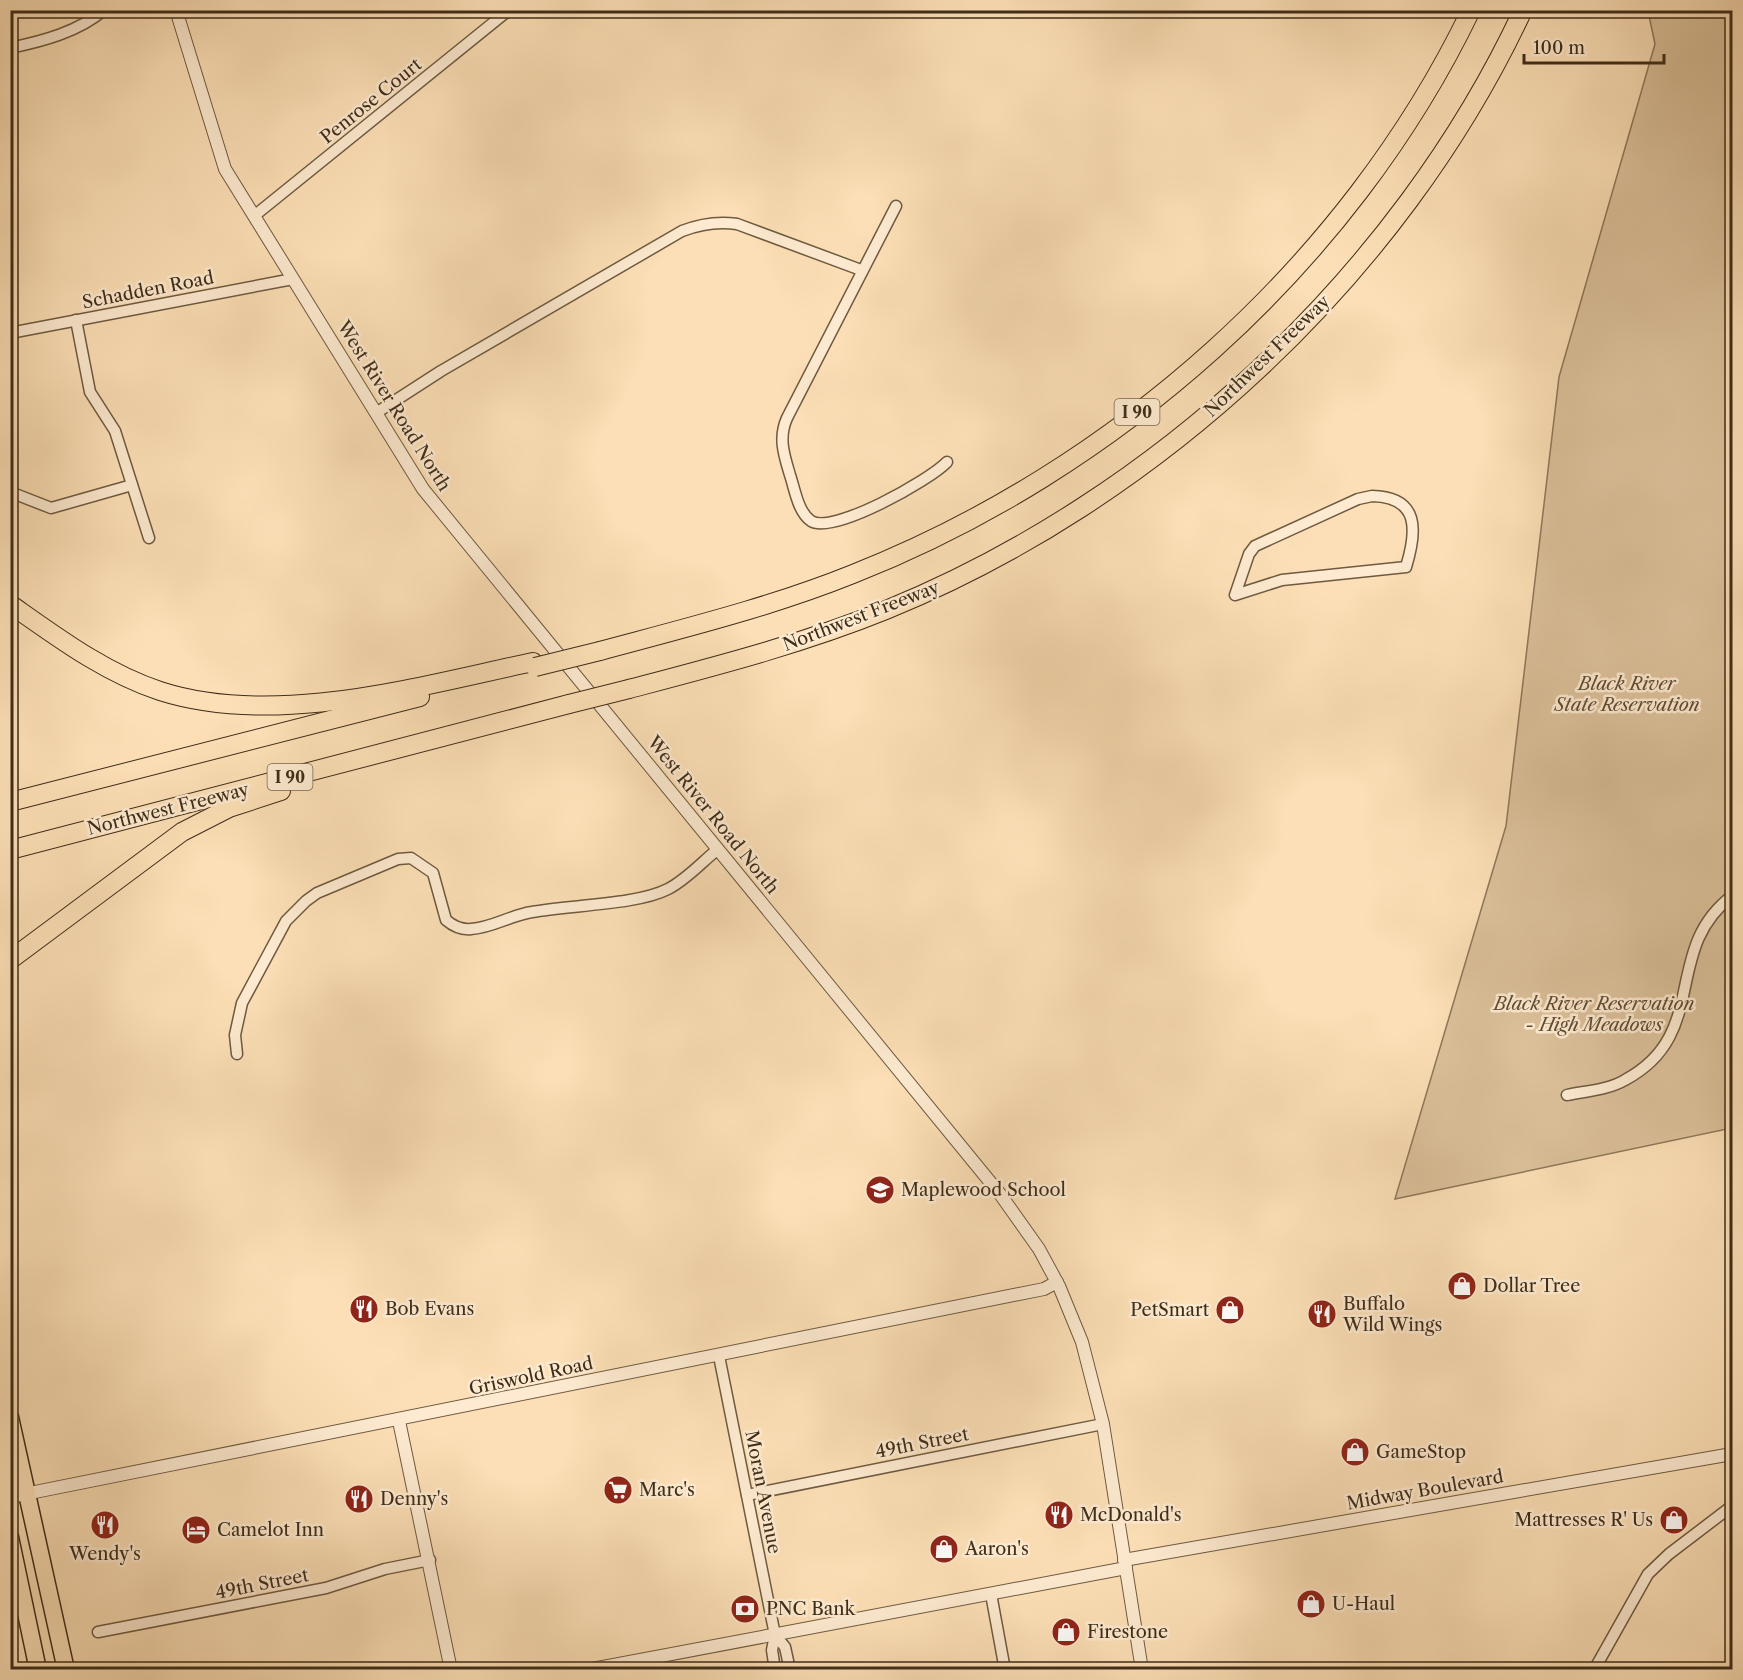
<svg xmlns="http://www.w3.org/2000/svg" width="1743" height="1680" font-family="'Libre Caslon Text',serif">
<rect width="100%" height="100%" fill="#fcdfb6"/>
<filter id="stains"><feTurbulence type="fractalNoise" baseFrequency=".00333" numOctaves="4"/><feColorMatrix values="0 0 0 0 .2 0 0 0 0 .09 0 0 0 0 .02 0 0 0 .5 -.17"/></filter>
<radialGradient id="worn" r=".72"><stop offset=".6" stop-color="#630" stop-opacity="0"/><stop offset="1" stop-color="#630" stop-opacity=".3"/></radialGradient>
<path fill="#dcc19b" stroke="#8e775a" stroke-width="1.5" d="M1648,11H1732V1128L1395,1199L1506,826L1559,377L1655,44Z"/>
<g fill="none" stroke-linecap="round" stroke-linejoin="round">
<g stroke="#6e5a40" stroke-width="13">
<g id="minor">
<path d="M10,48C43,41 78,32 104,10"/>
<path d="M896,206L787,418C778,438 784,455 790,475C795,490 798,512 811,521C833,535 930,480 947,462"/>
<path d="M254,216L509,10"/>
<path d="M76,320L90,392L115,431L149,538"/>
<path d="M10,333L293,279"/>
<path d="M376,413L441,371L682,231C700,224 717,221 737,224L861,270"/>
<path d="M10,492L51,508L132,485"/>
<path d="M1372,496C1420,497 1417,531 1406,567L1282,580L1235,595L1249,554L1255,546L1358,499Z"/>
<path d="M237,1054L235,1035L242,1003L286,921L306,901L317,893L398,859L411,858L433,873L446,920C453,926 461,930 471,929C492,928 511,915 532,912C569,905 637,905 668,889C686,880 702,862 718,849"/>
<path d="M1567,1095C1586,1091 1608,1090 1625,1080C1711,1034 1661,950 1732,896"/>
<path d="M719,1356L775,1635L772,1650L775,1670"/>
<path d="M747,1495L1103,1424"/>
<path d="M991,1594L1005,1670"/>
<path d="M98,1632L326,1588L385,1569L430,1560"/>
<path d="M775,1635L785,1647L790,1670"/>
<path d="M1594,1670L1648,1574L1669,1554L1732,1506"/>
</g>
</g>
<g stroke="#6e5a40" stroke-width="14">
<g id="tertiary">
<path d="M176,10L225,169L423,489L1000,1194L1039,1249L1059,1286L1082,1342L1103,1424L1142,1670"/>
<path d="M399,1421L451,1670"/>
<path d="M10,1497L1044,1289L1057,1282"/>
<path d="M1124,1560L1732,1454"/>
<path d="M587,1670L1126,1568"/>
</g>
</g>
<g stroke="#3f2d19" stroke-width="19">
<g id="trunk">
<path d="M10,1417L66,1670"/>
<path d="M10,1537L38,1670"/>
</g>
</g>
<g stroke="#3f2d19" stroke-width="20">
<g id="motorway">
<path d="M10,604C57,637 105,673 160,691C275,728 419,686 533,662"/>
<path d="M600,651C685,628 771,607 853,574C1114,471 1348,266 1471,10"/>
<path d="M629,689C716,666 802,644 886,610C1156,500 1399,276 1523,10"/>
<path d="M10,802L420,697"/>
<path d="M10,850L569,704"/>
<path d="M10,960L182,832L229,808L281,791"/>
</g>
</g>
<use href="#minor" stroke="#fdead0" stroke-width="10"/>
<use href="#tertiary" stroke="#fdead0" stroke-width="12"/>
<use href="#trunk" stroke="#fcdfb6" stroke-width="16"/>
<use href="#motorway" stroke="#fcdfb6" stroke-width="18"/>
<g stroke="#3f2d19" stroke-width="20" stroke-linecap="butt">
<g id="motorway-bridge">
<path d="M535,667L600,651"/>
<path d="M569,704L629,689"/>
</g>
</g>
<use href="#motorway-bridge" stroke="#fcdfb6" stroke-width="18"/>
</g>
<defs>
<g id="school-disc" transform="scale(1.5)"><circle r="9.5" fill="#8f2418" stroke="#fdead0"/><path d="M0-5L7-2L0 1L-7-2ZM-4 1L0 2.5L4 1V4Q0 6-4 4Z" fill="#fff"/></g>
<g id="shop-disc" transform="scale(1.5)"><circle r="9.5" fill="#8f2418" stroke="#fdead0"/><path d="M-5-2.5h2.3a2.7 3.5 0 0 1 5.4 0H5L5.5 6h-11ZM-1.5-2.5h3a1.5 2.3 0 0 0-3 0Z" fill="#fff"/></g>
<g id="restaurant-disc" transform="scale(1.5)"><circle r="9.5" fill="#8f2418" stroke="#fdead0"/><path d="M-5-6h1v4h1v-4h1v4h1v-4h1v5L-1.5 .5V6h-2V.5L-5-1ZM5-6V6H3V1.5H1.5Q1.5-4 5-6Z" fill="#fff"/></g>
<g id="supermarket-disc" transform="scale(1.5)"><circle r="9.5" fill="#8f2418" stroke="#fdead0"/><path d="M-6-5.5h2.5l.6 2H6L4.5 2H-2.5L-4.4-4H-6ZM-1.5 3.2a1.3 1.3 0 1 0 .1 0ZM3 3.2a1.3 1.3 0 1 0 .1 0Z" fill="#fff"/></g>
<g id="hotel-disc" transform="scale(1.5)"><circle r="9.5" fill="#8f2418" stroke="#fdead0"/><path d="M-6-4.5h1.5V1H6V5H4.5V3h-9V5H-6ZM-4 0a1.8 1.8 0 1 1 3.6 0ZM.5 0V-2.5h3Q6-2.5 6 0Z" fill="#fff"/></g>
<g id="bank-disc" transform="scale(1.5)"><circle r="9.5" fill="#8f2418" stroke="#fdead0"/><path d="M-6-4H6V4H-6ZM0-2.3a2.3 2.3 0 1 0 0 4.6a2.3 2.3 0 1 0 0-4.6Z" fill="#fff"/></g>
</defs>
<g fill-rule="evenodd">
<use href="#school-disc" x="880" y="1190"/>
<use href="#shop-disc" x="1462" y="1286"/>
<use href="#restaurant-disc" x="364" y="1309"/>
<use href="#shop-disc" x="1230" y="1310"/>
<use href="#restaurant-disc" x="1322" y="1314"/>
<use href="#shop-disc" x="1355" y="1452"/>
<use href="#supermarket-disc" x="618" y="1490"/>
<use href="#restaurant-disc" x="359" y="1499"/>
<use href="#restaurant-disc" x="1059" y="1515"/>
<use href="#shop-disc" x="1674" y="1520"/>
<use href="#restaurant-disc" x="105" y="1525"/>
<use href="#hotel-disc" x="196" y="1530"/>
<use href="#shop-disc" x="944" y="1549"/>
<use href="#shop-disc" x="1311" y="1604"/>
<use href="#bank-disc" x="745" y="1609"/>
<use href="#shop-disc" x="1066" y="1632"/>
</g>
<g text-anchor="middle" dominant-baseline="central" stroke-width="5" stroke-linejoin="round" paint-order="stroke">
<g fill="#fdead0" stroke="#786650" stroke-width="1.5">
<rect x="1114.5" y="399" width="45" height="26" rx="4.5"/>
<rect x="267.5" y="764" width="45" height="26" rx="4.5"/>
</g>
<g font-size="16" font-weight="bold" fill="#3f2d19">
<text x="1137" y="412">I 90</text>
<text x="290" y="777">I 90</text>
</g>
<g font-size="18" fill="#3f2d19" stroke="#fdead0">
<text transform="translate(371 101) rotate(-39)">Penrose Court</text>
<text transform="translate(148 290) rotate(-11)">Schadden Road</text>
<text transform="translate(1267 356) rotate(-44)">Northwest Freeway</text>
<text transform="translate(394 406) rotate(58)">West River Road North</text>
<text transform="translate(861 616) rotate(-21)">Northwest Freeway</text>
<text transform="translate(168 809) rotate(-14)">Northwest Freeway</text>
<text transform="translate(713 815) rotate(51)">West River Road North</text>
<text transform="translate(531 1376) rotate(-12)">Griswold Road</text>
<text transform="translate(922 1443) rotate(-11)">49th Street</text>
<text transform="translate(1425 1490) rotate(-10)">Midway Boulevard</text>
<text transform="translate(763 1492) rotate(79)">Moran Avenue</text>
<text transform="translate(262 1584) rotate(-11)">49th Street</text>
</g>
<g font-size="18" font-style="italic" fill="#5e4b33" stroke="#fdead0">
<text x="1627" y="684">Black River<tspan x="1627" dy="21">State Reservation</tspan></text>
<text x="1594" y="1004">Black River Reservation<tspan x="1594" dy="21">- High Meadows</tspan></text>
</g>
<g font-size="18" fill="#3f2d19" stroke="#fdead0" text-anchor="start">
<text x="901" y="1190">Maplewood School</text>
<text x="1483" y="1286">Dollar Tree</text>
<text x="1343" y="1304">Buffalo<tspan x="1343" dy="21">Wild Wings</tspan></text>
<text x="385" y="1309">Bob Evans</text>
<text x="1209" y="1310" text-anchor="end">PetSmart</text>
<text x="1376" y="1452">GameStop</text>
<text x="639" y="1490">Marc's</text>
<text x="380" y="1499">Denny's</text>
<text x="1080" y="1515">McDonald's</text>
<text x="1653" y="1520" text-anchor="end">Mattresses R' Us</text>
<text x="217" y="1530">Camelot Inn</text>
<text x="965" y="1549">Aaron's</text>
<text x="105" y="1554" text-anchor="middle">Wendy's</text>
<text x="1332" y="1604">U-Haul</text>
<text x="766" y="1609">PNC Bank</text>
<text x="1087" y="1632">Firestone</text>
</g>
</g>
<rect width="1743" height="1680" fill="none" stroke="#fcdfb6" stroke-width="36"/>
<rect x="12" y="12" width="1719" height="1656" fill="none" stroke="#3f2d19" stroke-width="3"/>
<rect x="18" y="18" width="1707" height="1644" fill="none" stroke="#3f2d19" stroke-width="1.5"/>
<path d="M1524 54v9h140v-9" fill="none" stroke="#3f2d19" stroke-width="3"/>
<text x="1533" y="54" font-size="18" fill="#3f2d19" stroke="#fdead0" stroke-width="4.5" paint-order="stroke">100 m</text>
<rect width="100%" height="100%" filter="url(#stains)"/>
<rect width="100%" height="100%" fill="url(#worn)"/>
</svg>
